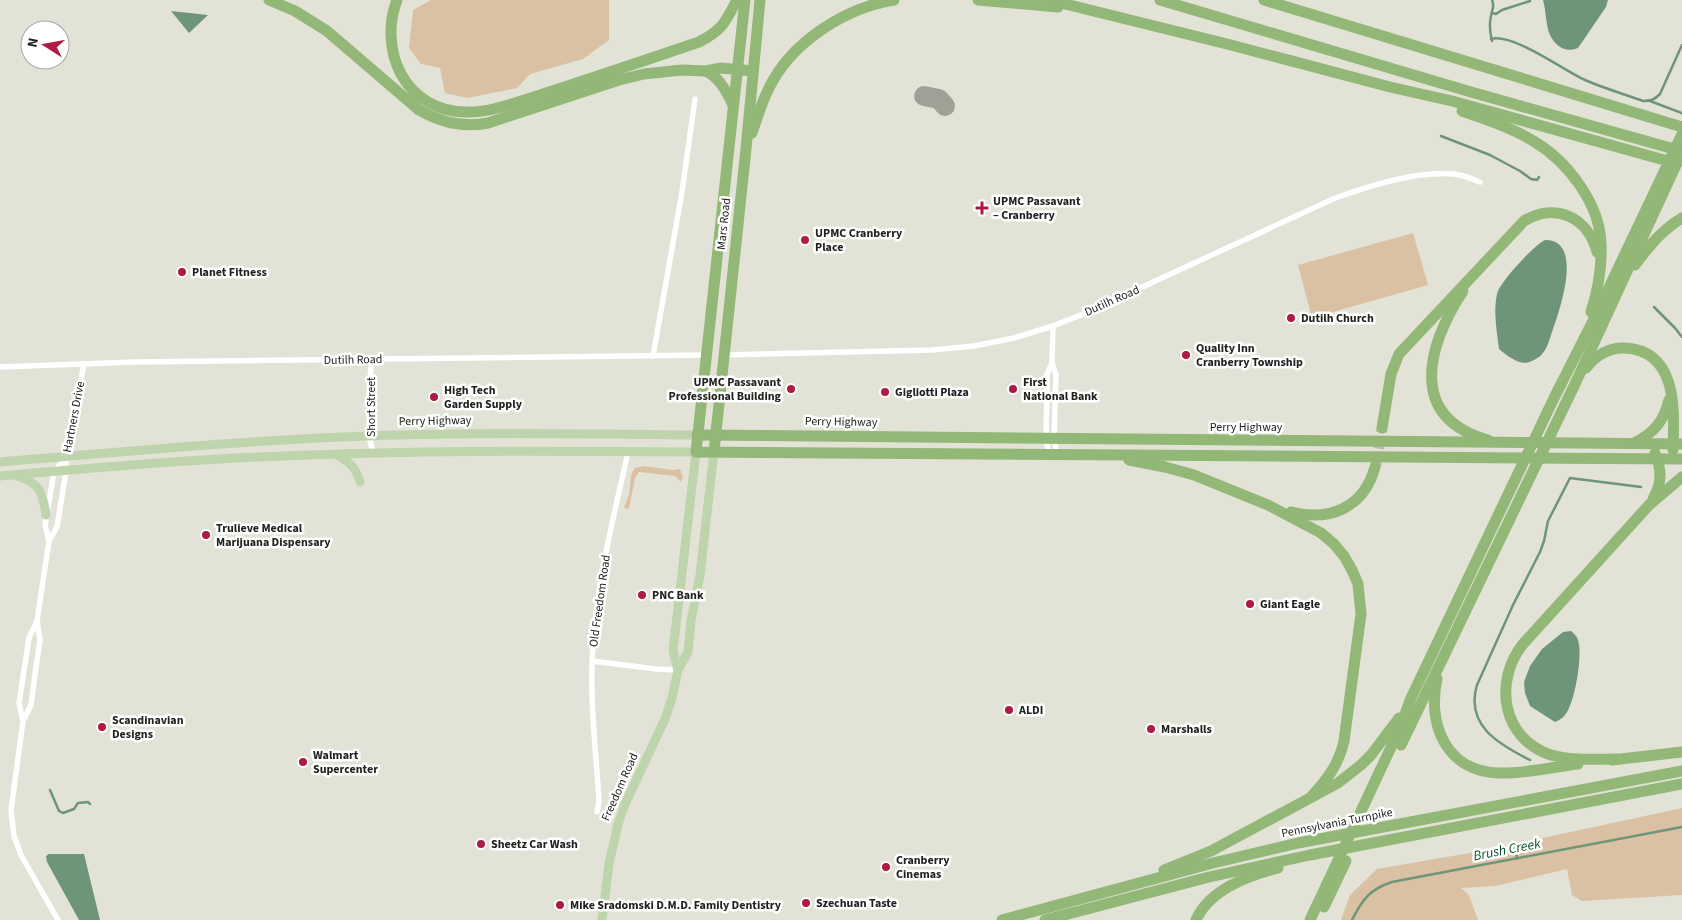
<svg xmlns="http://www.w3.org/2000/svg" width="1682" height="920" font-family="'Source Sans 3',sans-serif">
<rect width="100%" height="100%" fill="#e2e3d6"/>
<g fill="#dac1a4">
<path d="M431,0H609V40L583,59L530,74L517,88L467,98L445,93L440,68L421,64L409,48L413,10Z"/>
<path d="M1413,233L1428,285L1312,318L1298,265Z"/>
<path d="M643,466L674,470L680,469L683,477L681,482L675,476L639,472L635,478L629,508L627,509L624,508L629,495L631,475L635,468Z"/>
<path d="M1682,808V895L1582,901L1572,895L1567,869L1495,886L1461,888L1469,895L1478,920H1341L1350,895L1377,869L1487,850Z"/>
</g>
<g fill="#6e9578">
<path d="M1543,0H1608L1606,7L1578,48C1566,53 1556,47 1550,35C1546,27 1546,10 1543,0Z"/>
<path d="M171,11L208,15L189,33Z"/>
<path d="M1545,240C1584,239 1560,310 1553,329C1550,337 1548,348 1542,354C1540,357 1533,361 1529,362C1520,366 1506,355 1499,349C1497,332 1493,312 1497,294C1499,283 1534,245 1545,240Z"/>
<path d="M1571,631C1574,634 1577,636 1578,640C1583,655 1575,699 1567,712C1564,717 1560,720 1555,722L1530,706L1525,693L1524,682L1530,666L1542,649L1563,632Z"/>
<path d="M49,854H84L100,920H79L47,862L46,856Z"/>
</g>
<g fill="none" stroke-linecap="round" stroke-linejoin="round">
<g stroke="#6e9578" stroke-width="2.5">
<path d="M1492,13L1496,14L1502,10L1530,1"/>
<path d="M1491,39C1513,33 1563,70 1585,80C1603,88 1624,94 1643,101C1651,101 1654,100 1660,94L1682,45"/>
<path d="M1492,41C1490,33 1489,24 1491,16C1492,9 1495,7 1492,0"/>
<path d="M1650,101L1682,113"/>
<path d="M1441,136L1490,155L1520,171L1531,179L1537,180L1539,177"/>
<path d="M1654,307L1675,328L1682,337"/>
<path d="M1530,760C1498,744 1465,725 1477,685L1513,605L1540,552L1544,541L1548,521L1570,478L1641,487"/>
<path d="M50,790L59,811L63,813L74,809L78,803L88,802L90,804"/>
<path d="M1515,844L1517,859"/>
<path d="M1352,920C1362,900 1370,889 1392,882L1682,827"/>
</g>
<path stroke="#a0a196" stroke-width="20" d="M924,96L939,99L945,106"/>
<path stroke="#bbbcb1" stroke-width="11" stroke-dasharray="11 5.5" stroke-linecap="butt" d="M1376,465L1382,428"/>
<g stroke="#fff" stroke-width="5.5">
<path d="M1053,326L1052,363L1056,375L1054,439L1057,454"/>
<path d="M724,355L932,350L974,346L1014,338L1053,326L1086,313L1333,199C1368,186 1417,171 1454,174C1464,175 1472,179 1480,182"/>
<path d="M653,356L682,192L695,99"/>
<path d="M371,360L369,436L373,453"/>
<path d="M0,367L135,362L705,355"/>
<path d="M1049,454L1046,439L1047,387V374L1052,363"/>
<path d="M49,541L45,525L54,472L66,457"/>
<path d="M592,661L656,669L678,670"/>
<path d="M23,721L31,705L35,674L40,640L37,621"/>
<path d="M597,812L599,801C596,750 589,697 593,646C597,580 614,516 628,452"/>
<path d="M58,920L21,855L14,836L11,810L23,721L19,703L29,638L37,621L49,541L57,527L66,471V457L84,364"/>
</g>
<g stroke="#bed4ad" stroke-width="9">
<path d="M337,455C350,462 356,468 360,482"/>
<path d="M0,462C123,452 246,440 369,436C478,432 588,434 697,435"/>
<path d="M0,476C103,467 206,458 310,455C438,450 567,451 696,452L673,651L678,670"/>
<path d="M17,476C40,483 43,493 46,515"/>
<path d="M602,920L609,864L618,824L625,804L665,719L672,698L678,670L688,652L691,621L700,575L714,451"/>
</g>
<g stroke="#92b776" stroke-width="11">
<path d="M269,0L295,11L327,31L419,110C440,122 464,128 488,123L619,80L644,74L682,70L706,71L721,68L753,71"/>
<path d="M397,0C388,23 389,52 401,74C414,98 438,112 466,112C491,113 516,102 540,95C593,78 646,60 699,42C722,30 725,23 737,0"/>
<path d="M745,0L696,452L1682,459"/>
<path d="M978,0L1058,7"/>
<path d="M1049,0L1231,45L1390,87L1452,101L1675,163"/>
<path d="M1160,0L1471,92L1681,151"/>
<path d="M1264,0L1682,127"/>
<path d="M706,71C720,78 726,91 733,105"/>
<path d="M1462,111C1487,120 1513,128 1535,142C1568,162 1600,204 1601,244C1602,267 1598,290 1591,312"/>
<path d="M752,133C757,119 761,104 768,90C790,43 844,8 894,0"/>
<path d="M1635,265C1649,246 1662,230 1682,218"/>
<path d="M1463,291C1428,345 1406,417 1488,440"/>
<path d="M1586,368C1595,356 1609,347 1625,348C1679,351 1674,412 1673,450"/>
<path d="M1382,428L1391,374L1399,354L1524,221C1555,202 1588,217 1597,252"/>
<path d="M697,435L1682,444"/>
<path d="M1634,443C1654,433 1664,421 1669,400"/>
<path d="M714,451L746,149L760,0"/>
<path d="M1129,460L1165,467L1194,475L1268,505L1321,533L1334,544L1344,556L1352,570L1358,584L1361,614L1344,741C1339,764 1327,780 1311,797"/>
<path d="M1653,499C1662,483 1662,470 1655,453"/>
<path d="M1291,512C1331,522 1364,507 1375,467"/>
<path d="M1437,679C1427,724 1446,771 1498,773C1525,774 1552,767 1578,764"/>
<path d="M1401,745L1575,384L1682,152"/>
<path d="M1617,759C1596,759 1572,761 1551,755C1502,739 1493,682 1523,644L1649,505L1682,477"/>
<path d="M1612,760L1682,752"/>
<path d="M1164,870L1211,851L1338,783L1361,765L1371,755L1399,718"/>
<path d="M1324,907L1346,861"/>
<path d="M1002,920L1213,863L1298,843L1682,771"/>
<path d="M1045,920L1209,877L1310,855L1682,784"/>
<path d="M1196,920C1210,889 1248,876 1278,868"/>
<path d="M1310,920L1400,728L1411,698L1554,398L1595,317L1682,134"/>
</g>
</g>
<g fill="#ae1a44" stroke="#fff" stroke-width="2">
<path d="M979.5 200.5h5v5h5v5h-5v5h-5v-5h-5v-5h5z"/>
<circle cx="805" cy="240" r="5"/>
<circle cx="182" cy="272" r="5"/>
<circle cx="1291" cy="318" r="5"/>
<circle cx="1186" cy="355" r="5"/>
<circle cx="791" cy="389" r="5"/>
<circle cx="1013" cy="389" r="5"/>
<circle cx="885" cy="392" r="5"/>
<circle cx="434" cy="397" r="5"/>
<circle cx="206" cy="535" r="5"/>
<circle cx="642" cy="595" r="5"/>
<circle cx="1250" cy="604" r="5"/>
<circle cx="1009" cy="710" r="5"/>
<circle cx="102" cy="727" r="5"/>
<circle cx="1151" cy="729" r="5"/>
<circle cx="303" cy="762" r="5"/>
<circle cx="481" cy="844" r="5"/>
<circle cx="886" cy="867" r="5"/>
<circle cx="806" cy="903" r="5"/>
<circle cx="560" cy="905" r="5"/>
</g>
<g text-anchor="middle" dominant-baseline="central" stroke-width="5" stroke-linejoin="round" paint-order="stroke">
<g font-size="12" font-weight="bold" fill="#21221d" stroke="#fff" text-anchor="start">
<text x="993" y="201">UPMC Passavant<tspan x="993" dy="14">– Cranberry</tspan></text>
<text x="815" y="233">UPMC Cranberry<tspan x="815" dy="14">Place</tspan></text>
<text x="192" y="272">Planet Fitness</text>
<text x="1301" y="318">Dutilh Church</text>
<text x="1196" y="348">Quality Inn<tspan x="1196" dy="14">Cranberry Township</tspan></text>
<text x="781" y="382" text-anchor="end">UPMC Passavant<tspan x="781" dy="14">Professional Building</tspan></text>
<text x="1023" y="382">First<tspan x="1023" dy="14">National Bank</tspan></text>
<text x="444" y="390">High Tech<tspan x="444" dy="14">Garden Supply</tspan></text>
<text x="895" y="392">Gigliotti Plaza</text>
<text x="216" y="528">Trulieve Medical<tspan x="216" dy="14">Marijuana Dispensary</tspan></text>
<text x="652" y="595">PNC Bank</text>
<text x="1260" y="604">Giant Eagle</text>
<text x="1019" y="710">ALDI</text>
<text x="112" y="720">Scandinavian<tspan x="112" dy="14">Designs</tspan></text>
<text x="1161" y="729">Marshalls</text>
<text x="313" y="755">Walmart<tspan x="313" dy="14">Supercenter</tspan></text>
<text x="491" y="844">Sheetz Car Wash</text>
<text x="896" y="860">Cranberry<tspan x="896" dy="14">Cinemas</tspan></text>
<text x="816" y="903">Szechuan Taste</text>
<text x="570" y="905">Mike Sradomski D.M.D. Family Dentistry</text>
</g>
<g font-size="12" fill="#21221d" stroke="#fff">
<text transform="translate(724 224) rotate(-84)">Mars Road</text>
<text transform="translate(1112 301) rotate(-24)">Dutilh Road</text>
<text transform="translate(353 360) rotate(-1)">Dutilh Road</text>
<text transform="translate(371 407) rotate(-90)">Short Street</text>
<text transform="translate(74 417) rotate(-79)">Hartners Drive</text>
<text transform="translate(435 421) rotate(-1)">Perry Highway</text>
<text transform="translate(841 422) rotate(1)">Perry Highway</text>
<text x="1246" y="427">Perry Highway</text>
<text transform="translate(600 601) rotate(-82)">Old Freedom Road</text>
<text transform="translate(620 787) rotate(-66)">Freedom Road</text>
<text transform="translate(1337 823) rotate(-11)">Pennsylvania Turnpike</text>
</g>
<g font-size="14" font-style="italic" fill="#0c4f29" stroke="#fff">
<text transform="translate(1507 850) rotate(-11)">Brush Creek</text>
</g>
</g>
<g transform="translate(45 45) rotate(281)"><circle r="24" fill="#ffffff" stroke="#a6a7a5"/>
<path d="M0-4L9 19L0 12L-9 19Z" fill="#ae1a44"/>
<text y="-8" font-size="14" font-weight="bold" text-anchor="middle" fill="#21221d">N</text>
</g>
</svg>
